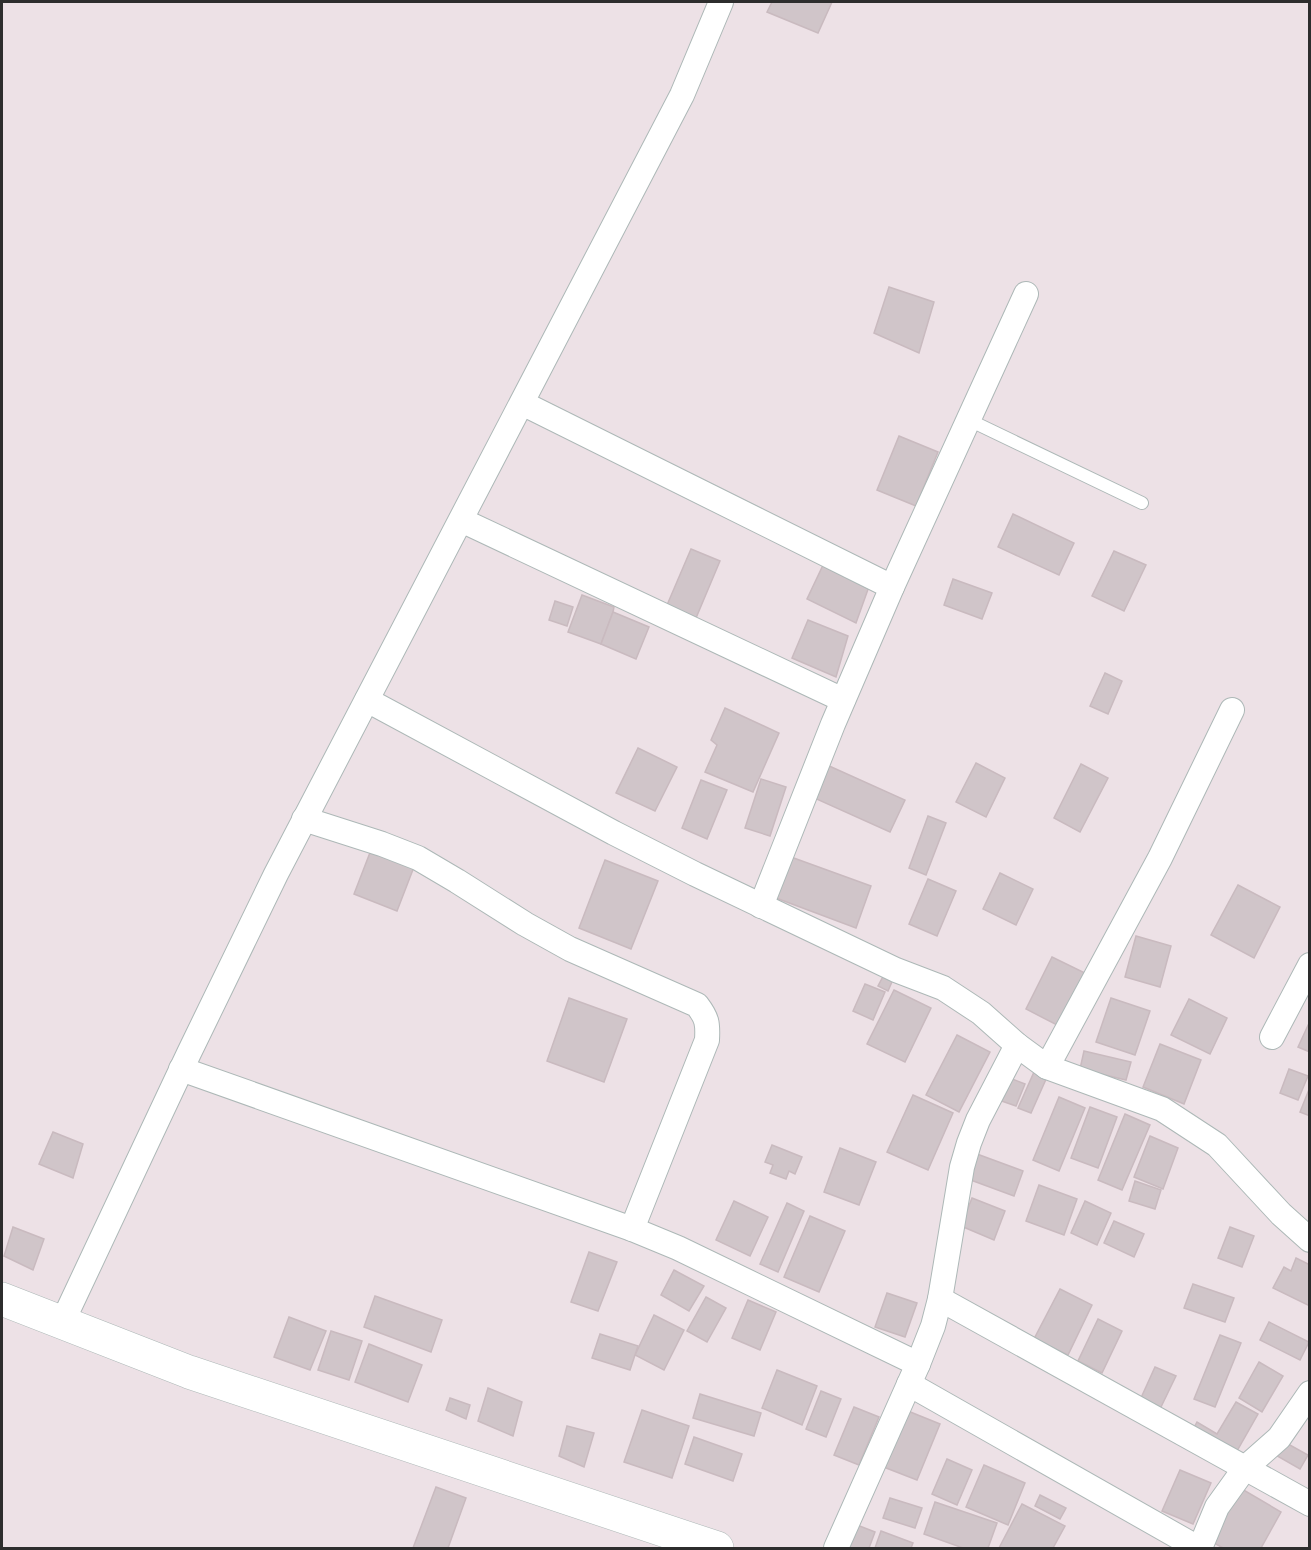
<svg xmlns="http://www.w3.org/2000/svg" width="1311" height="1550" font-family="'Exo 2',sans-serif">
<rect width="100%" height="100%" fill="#ede1e6"/>
<g fill="#d0c5c9" stroke="#c9babf" stroke-width="1.5">
<path d="M772,2H832L818,33L767,12Z"/>
<path d="M889,287L934,302L919,353L874,333Z"/>
<path d="M899,436L938,452L916,506L877,490Z"/>
<path d="M1013,514L1074,543L1059,575L998,547Z"/>
<path d="M691,549L720,561L696,618L667,605Z"/>
<path d="M1114,551L1146,565L1124,611L1092,596Z"/>
<path d="M825,561L871,581L856,623L807,599Z"/>
<path d="M953,579L992,593L982,619L944,605Z"/>
<path d="M582,595L614,607L613,612L601,644L568,632Z"/>
<path d="M555,601L573,607L567,626L549,620Z"/>
<path d="M613,612L649,627L636,659L601,644Z"/>
<path d="M808,620L848,636L836,677L792,658Z"/>
<path d="M1105,673L1122,681L1108,714L1090,706Z"/>
<path d="M725,708L779,733L753,792L705,772L717,745L711,740Z"/>
<path d="M638,748L677,767L655,811L616,793Z"/>
<path d="M976,763L1005,778L986,817L956,802Z"/>
<path d="M1081,764L1108,778L1080,832L1054,818Z"/>
<path d="M827,765L905,800L890,832L812,797Z"/>
<path d="M761,779L786,787L770,836L745,828Z"/>
<path d="M701,780L727,790L707,839L682,828Z"/>
<path d="M928,816L946,823L926,875L909,868Z"/>
<path d="M371,850L414,867L397,911L354,894Z"/>
<path d="M791,857L871,886L856,928L776,898Z"/>
<path d="M605,860L658,881L631,949L579,928Z"/>
<path d="M1000,873L1033,889L1016,925L983,909Z"/>
<path d="M928,879L956,891L937,936L909,924Z"/>
<path d="M1238,885L1280,907L1254,958L1211,935Z"/>
<path d="M1136,936L1171,946L1160,987L1125,977Z"/>
<path d="M1052,957L1085,973L1059,1026L1026,1009Z"/>
<path d="M886,971L895,975L888,991L878,986Z"/>
<path d="M865,984L885,992L873,1020L853,1011Z"/>
<path d="M894,990L931,1008L905,1062L867,1044Z"/>
<path d="M569,998L627,1019L604,1082L547,1061Z"/>
<path d="M1111,998L1150,1011L1135,1055L1096,1042Z"/>
<path d="M1189,999L1227,1018L1210,1054L1171,1035Z"/>
<path d="M1310,1021V1052L1298,1047Z"/>
<path d="M957,1035L990,1052L959,1112L926,1095Z"/>
<path d="M1160,1044L1201,1060L1184,1104L1143,1087Z"/>
<path d="M1084,1051L1131,1062L1126,1080L1080,1069Z"/>
<path d="M1289,1069L1308,1076L1298,1100L1280,1093Z"/>
<path d="M1034,1072L1047,1077L1031,1113L1018,1108Z"/>
<path d="M1002,1075L1025,1084L1016,1106L993,1098Z"/>
<path d="M1310,1087V1116L1300,1112Z"/>
<path d="M913,1095L953,1113L928,1170L887,1152Z"/>
<path d="M1059,1097L1085,1108L1059,1171L1033,1160Z"/>
<path d="M1090,1107L1117,1117L1098,1168L1071,1158Z"/>
<path d="M1125,1114L1150,1125L1122,1190L1098,1180Z"/>
<path d="M53,1132L83,1144L73,1178L39,1164Z"/>
<path d="M1150,1136L1178,1148L1163,1189L1134,1177Z"/>
<path d="M772,1145L802,1157L795,1174L789,1171L786,1179L770,1173L773,1165L765,1162Z"/>
<path d="M840,1148L876,1162L859,1205L824,1192Z"/>
<path d="M977,1154L1023,1171L1014,1196L968,1179Z"/>
<path d="M1135,1181L1161,1190L1155,1209L1129,1201Z"/>
<path d="M1039,1185L1077,1199L1064,1235L1026,1221Z"/>
<path d="M972,1198L1005,1211L994,1240L961,1226Z"/>
<path d="M734,1201L768,1217L750,1256L716,1240Z"/>
<path d="M1085,1201L1111,1213L1097,1245L1071,1233Z"/>
<path d="M787,1203L804,1211L778,1272L760,1264Z"/>
<path d="M810,1216L845,1231L819,1292L784,1277Z"/>
<path d="M1114,1221L1144,1234L1134,1257L1104,1243Z"/>
<path d="M13,1227L44,1239L33,1270L4,1256Z"/>
<path d="M1230,1227L1254,1236L1242,1267L1218,1258Z"/>
<path d="M589,1252L617,1262L598,1311L571,1302Z"/>
<path d="M1296,1258L1310,1265V1306L1273,1288L1284,1267L1291,1271Z"/>
<path d="M674,1270L704,1286L689,1311L661,1295Z"/>
<path d="M1193,1284L1234,1298L1225,1322L1184,1308Z"/>
<path d="M1060,1289L1092,1305L1068,1355L1034,1339Z"/>
<path d="M887,1293L917,1303L905,1337L875,1327Z"/>
<path d="M375,1296L442,1320L431,1352L364,1327Z"/>
<path d="M706,1297L726,1308L707,1342L687,1331Z"/>
<path d="M748,1300L776,1312L760,1350L732,1338Z"/>
<path d="M654,1315L684,1330L664,1370L635,1355Z"/>
<path d="M289,1317L326,1331L310,1370L274,1357Z"/>
<path d="M1098,1319L1122,1331L1102,1373L1078,1361Z"/>
<path d="M1269,1322L1309,1342L1300,1360L1260,1340Z"/>
<path d="M331,1331L362,1341L349,1380L318,1370Z"/>
<path d="M600,1334L638,1346L630,1370L592,1358Z"/>
<path d="M1220,1335L1241,1343L1215,1407L1194,1399Z"/>
<path d="M369,1344L422,1365L408,1402L355,1382Z"/>
<path d="M1259,1362L1283,1376L1262,1412L1239,1398Z"/>
<path d="M1155,1367L1176,1376L1160,1409L1140,1400Z"/>
<path d="M777,1370L817,1386L802,1425L762,1408Z"/>
<path d="M488,1388L522,1402L513,1436L478,1421Z"/>
<path d="M821,1391L841,1399L826,1437L806,1429Z"/>
<path d="M700,1394L761,1413L754,1436L693,1418Z"/>
<path d="M450,1398L470,1405L466,1419L446,1410Z"/>
<path d="M1236,1402L1258,1414L1233,1458L1191,1433L1197,1422L1217,1434Z"/>
<path d="M854,1407L879,1417L859,1465L834,1455Z"/>
<path d="M903,1409L940,1424L917,1480L881,1466Z"/>
<path d="M642,1410L689,1426L672,1478L624,1462Z"/>
<path d="M567,1426L594,1433L584,1467L559,1456Z"/>
<path d="M694,1437L742,1454L733,1481L685,1464Z"/>
<path d="M1279,1439L1308,1455L1300,1469L1272,1453Z"/>
<path d="M947,1459L972,1470L957,1505L932,1494Z"/>
<path d="M984,1465L1025,1483L1008,1525L966,1507Z"/>
<path d="M1180,1470L1211,1483L1193,1524L1162,1511Z"/>
<path d="M1235,1485L1281,1512L1261,1548H1223L1205,1538Z"/>
<path d="M436,1487L466,1498L448,1548H413Z"/>
<path d="M1040,1495L1066,1508L1060,1519L1035,1506Z"/>
<path d="M890,1498L922,1508L915,1528L883,1518Z"/>
<path d="M935,1502L997,1523L988,1548H963L924,1534Z"/>
<path d="M1022,1504L1065,1526L1053,1548H999Z"/>
<path d="M852,1523L875,1532L869,1548H842Z"/>
<path d="M881,1531L913,1543L911,1548H875Z"/>
</g>
<g fill="none" stroke-linecap="round" stroke-linejoin="round">
<g stroke="#adb8b7" stroke-width="14">
<path id="lane" d="M969,420L1142,503"/>
</g>
<g stroke="#adb8b7" stroke-width="26">
<g id="street">
<path d="M522,403L892,587"/>
<path d="M461,520L843,700"/>
<path d="M367,700L614,833L695,874L896,970L943,988L981,1013L1017,1045L1047,1067L1162,1109L1217,1145L1281,1214L1310,1240"/>
<path d="M304,819L382,844L418,858L457,881L525,924L570,949L697,1005C707,1018 708,1023 707,1040L632,1229"/>
<path d="M761,906L833,724L892,587L1026,294"/>
<path d="M1272,1037L1310,965"/>
<path d="M1047,1067L1160,858L1232,710"/>
<path d="M181,1069L632,1229L678,1248L918,1364"/>
<path d="M940,1299L1310,1504"/>
<path d="M62,1323L189,1053L276,874L682,95L721,2"/>
<path d="M909,1384L1198,1548"/>
<path d="M836,1548L918,1364L933,1326L940,1299L962,1167L969,1143L978,1120L1017,1045"/>
<path d="M1200,1548L1217,1507L1245,1468L1279,1438L1310,1393"/>
</g>
</g>
<g stroke="#adb8b7" stroke-width="34">
<path id="secondary" d="M2,1299L189,1372L717,1548"/>
</g>
<use href="#lane" stroke="#fff" stroke-width="12"/>
<use href="#street" stroke="#fff" stroke-width="24"/>
<use href="#secondary" stroke="#fff" stroke-width="33"/>
</g>
<rect width="1311" height="1550" fill="none" stroke="#2d2d2d" stroke-width="6"/>
</svg>
